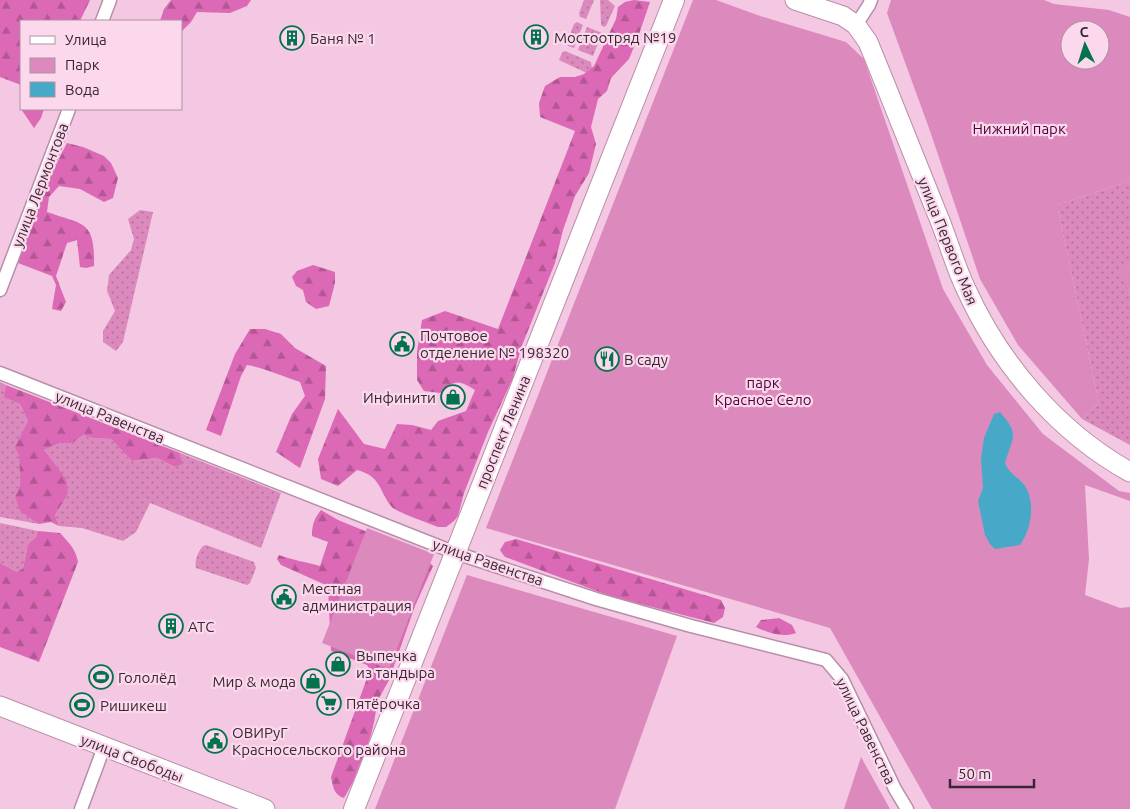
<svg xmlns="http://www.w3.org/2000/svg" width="1130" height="809" font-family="Ubuntu,sans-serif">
<defs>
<pattern id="grass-dots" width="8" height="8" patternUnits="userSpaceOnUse" patternTransform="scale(1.25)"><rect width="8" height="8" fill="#dc8abe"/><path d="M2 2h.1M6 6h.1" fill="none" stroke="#b3719b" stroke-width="1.8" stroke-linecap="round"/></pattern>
<pattern id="forest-firs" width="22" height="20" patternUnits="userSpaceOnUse" patternTransform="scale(1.25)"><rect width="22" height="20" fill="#db69b5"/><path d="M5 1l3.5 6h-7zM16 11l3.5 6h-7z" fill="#b35694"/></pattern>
</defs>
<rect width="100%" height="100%" fill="#f4c7e2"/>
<g fill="url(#grass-dots)">
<path d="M584,0H594L586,19L580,17L579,13Z"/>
<path d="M600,0H608L615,6L606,26L604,27L601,25Z"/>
<path d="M577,22L583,25L574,48L568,46L567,42L574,24Z"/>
<path d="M587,27L602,33L593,56L578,50Z"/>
<path d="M565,51L591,62L593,76L559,60L562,53Z"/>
<path d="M1130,181V265L1121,268L1130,295V445L1082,419L1099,403L1057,205Z"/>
<path d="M140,210L153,212L123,342L116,351L103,342V331L115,311L107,291L109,275L131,250L134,239L128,219Z"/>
<path d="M0,382L6,385L5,397L20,404L28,421L16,447L19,456L20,485L15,496L39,524L0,517Z"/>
<path d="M83,435L93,438L111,439L132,461L157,458L175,467L181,458L180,453L281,493L261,548L150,503L136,532L123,541L82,528L59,526L55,515L68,494L53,464L44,450L60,443H73Z"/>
<path d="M0,523L38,531L36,537L28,544L23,568L17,572L0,563Z"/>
<path d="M206,545L254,562L256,568L250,583L247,585L196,568C194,562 198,551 203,546Z"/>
</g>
<g fill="url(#forest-firs)">
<path d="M0,0H90L80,21H21V85L0,77Z"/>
<path d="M171,0H251L247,6L230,13L197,12L191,22L181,32V21H160L164,9Z"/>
<path d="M634,0L650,2L638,37L629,59L611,78L607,91L598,99L591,127L596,144L589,173L575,196L563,230L555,263L521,348L513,378L488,432L464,493L458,516L454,521L446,527H438C429,523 395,512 391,506C379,491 381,476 357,470L338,486L321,479L318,459L338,409L364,444L385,449L397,424L412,425L431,430L438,421L466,411L475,390C458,379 454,380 440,393L424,391L417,380V352L422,320L445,311L498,329L575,131L540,117L539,103L545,86L560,77H575L584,74L594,66L616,19L618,7L625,2Z"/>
<path d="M21,109H44L41,118L34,128Z"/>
<path d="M67,143L83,147L104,156L111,163L118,178L113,198L104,202L80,189L59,186L49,197L47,212C84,225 95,220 94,266L86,268L80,267L77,240L67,243L56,276L66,302L61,311L52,309L56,285L52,276L18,263C27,226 49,178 67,143Z"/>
<path d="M313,265L335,272V283L329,306L316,309L306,302L303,290L296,286L292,277L297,271Z"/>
<path d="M250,329H265L281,334L295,348L326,366L325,399L300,468L276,452L292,414L305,396L300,382C282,376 265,368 247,365L241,376L221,436L206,430L235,354Z"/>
<path d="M6,385L180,453L182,464L175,467L157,458L132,461L111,439L93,438L83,435L73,443H60L44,450L66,479L68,494L55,515L59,526L51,522L39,524L20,511L15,496L20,485L19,456L15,447L28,421L20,404L4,397Z"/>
<path d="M321,510L338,520L419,553L433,566L415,606L389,680L378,700L373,727L370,738L353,782L344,798C334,795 333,787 331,777L370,670L367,665L331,651L328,586L281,565L277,559L279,555C292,560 306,562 320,566L328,542L312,536C312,525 314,519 321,510Z"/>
<path d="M38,531L60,533C68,542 76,549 78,562L39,662L0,647V563L17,572L23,568L28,544L36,537Z"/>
<path d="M516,539L721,600L725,608L723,617L714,623L610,596L505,557L500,550L505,542Z"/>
<path d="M779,618L792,625L796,633C782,638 768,633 756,627L761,620Z"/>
</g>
<g fill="#dc8abe" fill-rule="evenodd">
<path d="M693,0H716L760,16L846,42L864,59L943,289L987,365L1043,434L1119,491L1130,493V501L1085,485L1089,559L1085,595L1120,608L1130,607V809H932L830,628L486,528Z"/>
<path d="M891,0H1044L1054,4L1109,10L1130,17V181L1057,205L1099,403L1082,419L1018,345L980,279L930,131L887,13ZM1070,30H1100V60H1070Z"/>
<path d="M1130,265V295L1120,268Z"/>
<path d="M367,528L434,554L389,669L322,643Z"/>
<path d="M467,575L677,636L615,809H375Z"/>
<path d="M861,757L890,809H844Z"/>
</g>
<path fill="#47a9c7" d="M1000,412C1020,435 1013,436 1005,463C1010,475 1019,477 1025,486C1036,504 1031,529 1020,545L995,549L990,544L985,535L978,501L983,488L981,458L984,438L994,414Z"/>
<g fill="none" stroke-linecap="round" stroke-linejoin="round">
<g stroke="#b98ea8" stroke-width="15">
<g id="minor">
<path d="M102,21L110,0"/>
<path d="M856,25L869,5L871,0"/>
<path d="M0,290L69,109"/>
<path d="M0,373L456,553L596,599L691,626L826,660L842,679L895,789L907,809"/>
<path d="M81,809L104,747"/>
</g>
</g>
<g stroke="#b98ea8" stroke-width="21">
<g id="secondary">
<path d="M795,0L843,16L856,25L868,42C891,98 913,154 936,211C947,236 954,264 966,289C1000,364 1058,432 1130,472"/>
<path d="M0,706L265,809"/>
</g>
</g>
<g stroke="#b98ea8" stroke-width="22">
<path id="primary" d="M354,809L674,0"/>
</g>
<use href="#minor" stroke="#fff" stroke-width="12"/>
<use href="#secondary" stroke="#fff" stroke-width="19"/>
<use href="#primary" stroke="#fff" stroke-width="20"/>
</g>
<defs>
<g id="building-ring" transform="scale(1.25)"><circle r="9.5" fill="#fcd8ed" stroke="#02734d" stroke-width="1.5"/><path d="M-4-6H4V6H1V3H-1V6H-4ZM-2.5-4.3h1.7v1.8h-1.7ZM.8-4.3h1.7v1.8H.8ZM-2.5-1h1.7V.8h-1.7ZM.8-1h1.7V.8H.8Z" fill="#02734d"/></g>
<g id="civic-ring" transform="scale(1.25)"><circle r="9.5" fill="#fcd8ed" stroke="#02734d" stroke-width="1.5"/><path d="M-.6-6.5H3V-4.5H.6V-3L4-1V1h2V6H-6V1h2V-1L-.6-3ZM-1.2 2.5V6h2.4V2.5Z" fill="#02734d"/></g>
<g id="restaurant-ring" transform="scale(1.25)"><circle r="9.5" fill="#fcd8ed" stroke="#02734d" stroke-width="1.5"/><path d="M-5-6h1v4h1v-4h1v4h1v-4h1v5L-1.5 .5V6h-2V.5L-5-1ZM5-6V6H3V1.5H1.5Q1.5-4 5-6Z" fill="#02734d"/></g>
<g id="shop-ring" transform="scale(1.25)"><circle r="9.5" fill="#fcd8ed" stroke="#02734d" stroke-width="1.5"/><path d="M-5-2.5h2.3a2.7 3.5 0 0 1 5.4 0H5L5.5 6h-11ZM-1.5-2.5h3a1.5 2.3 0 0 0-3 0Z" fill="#02734d"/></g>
<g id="stadium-ring" transform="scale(1.25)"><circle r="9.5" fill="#fcd8ed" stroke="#02734d" stroke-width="1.5"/><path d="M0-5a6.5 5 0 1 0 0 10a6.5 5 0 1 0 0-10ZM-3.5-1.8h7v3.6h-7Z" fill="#02734d"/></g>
<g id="supermarket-ring" transform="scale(1.25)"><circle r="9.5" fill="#fcd8ed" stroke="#02734d" stroke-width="1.5"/><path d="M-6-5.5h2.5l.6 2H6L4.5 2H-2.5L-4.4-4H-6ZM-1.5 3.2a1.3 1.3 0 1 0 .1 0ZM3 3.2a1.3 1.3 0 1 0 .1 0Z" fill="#02734d"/></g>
</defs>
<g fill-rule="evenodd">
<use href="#building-ring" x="536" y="37"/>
<use href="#building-ring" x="292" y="38"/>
<use href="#civic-ring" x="402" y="344"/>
<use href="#restaurant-ring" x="607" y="359"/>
<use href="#shop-ring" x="453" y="397"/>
<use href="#civic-ring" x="284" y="597"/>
<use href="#building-ring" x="171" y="626"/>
<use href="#shop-ring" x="338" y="664"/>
<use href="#stadium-ring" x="101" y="677"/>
<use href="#shop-ring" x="313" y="681"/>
<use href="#supermarket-ring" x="329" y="703"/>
<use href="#stadium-ring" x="82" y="705"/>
<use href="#civic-ring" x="215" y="741"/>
</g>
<g text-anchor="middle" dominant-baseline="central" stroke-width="4.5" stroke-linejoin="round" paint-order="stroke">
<g font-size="15" fill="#392833" stroke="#fcd8ed" text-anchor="start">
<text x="554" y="37">Мостоотряд №19</text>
<text x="310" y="38">Баня № 1</text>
<text x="420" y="335">Почтовое<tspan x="420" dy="17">отделение № 198320</tspan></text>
<text x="624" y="359">В саду</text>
<text x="436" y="397" text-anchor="end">Инфинити</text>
<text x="302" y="588">Местная<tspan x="302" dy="17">администрация</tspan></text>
<text x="188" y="626">АТС</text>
<text x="356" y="655">Выпечка<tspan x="356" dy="17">из тандыра</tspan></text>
<text x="118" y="677">Гололёд</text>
<text x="296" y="681" text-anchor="end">Мир &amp; мода</text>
<text x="346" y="703">Пятёрочка</text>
<text x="100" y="705">Ришикеш</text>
<text x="232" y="732">ОВИРуГ<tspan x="232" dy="17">Красносельского района</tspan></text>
</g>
<g font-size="15" fill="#4e043b" stroke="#fcd8ed">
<text x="1019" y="128">Нижний парк</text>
<text x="763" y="382">парк<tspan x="763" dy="17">Красное Село</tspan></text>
</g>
<g font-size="15" fill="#392833" stroke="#fcd8ed">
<text transform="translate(40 185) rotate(-69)">улица Лермонтова</text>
<text transform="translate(948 241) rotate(68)">улица Первого Мая</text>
<text transform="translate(110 417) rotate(22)">улица Равенства</text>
<text transform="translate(503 432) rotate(-68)">проспект Ленина</text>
<text transform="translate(488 562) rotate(19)">улица Равенства</text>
<text transform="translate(866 731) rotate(64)">улица Равенства</text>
<text transform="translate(132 758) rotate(21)">улица Свободы</text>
</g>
</g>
<rect x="20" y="20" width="162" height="90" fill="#fcd8ed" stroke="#ae92a3"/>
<rect x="30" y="36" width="25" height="8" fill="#ffffff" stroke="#ae92a3"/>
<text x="65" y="45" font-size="15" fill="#392833">Улица</text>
<rect x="30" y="58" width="25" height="15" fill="#dc8abe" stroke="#ae92a3"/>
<text x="65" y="70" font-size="15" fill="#392833">Парк</text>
<rect x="30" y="82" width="25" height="15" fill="#47a9c7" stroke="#ae92a3"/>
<text x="65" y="95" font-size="15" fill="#392833">Вода</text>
<g transform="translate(1085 45) rotate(356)"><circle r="24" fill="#fcd8ed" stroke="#ae92a3"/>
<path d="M0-4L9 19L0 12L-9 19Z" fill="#02734d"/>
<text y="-8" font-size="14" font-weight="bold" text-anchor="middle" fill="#392833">С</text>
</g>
<path d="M950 779v8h84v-8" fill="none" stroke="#392833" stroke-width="2.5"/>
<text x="958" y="779" font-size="15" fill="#392833" stroke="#fcd8ed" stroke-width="4" paint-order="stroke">50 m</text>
</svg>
